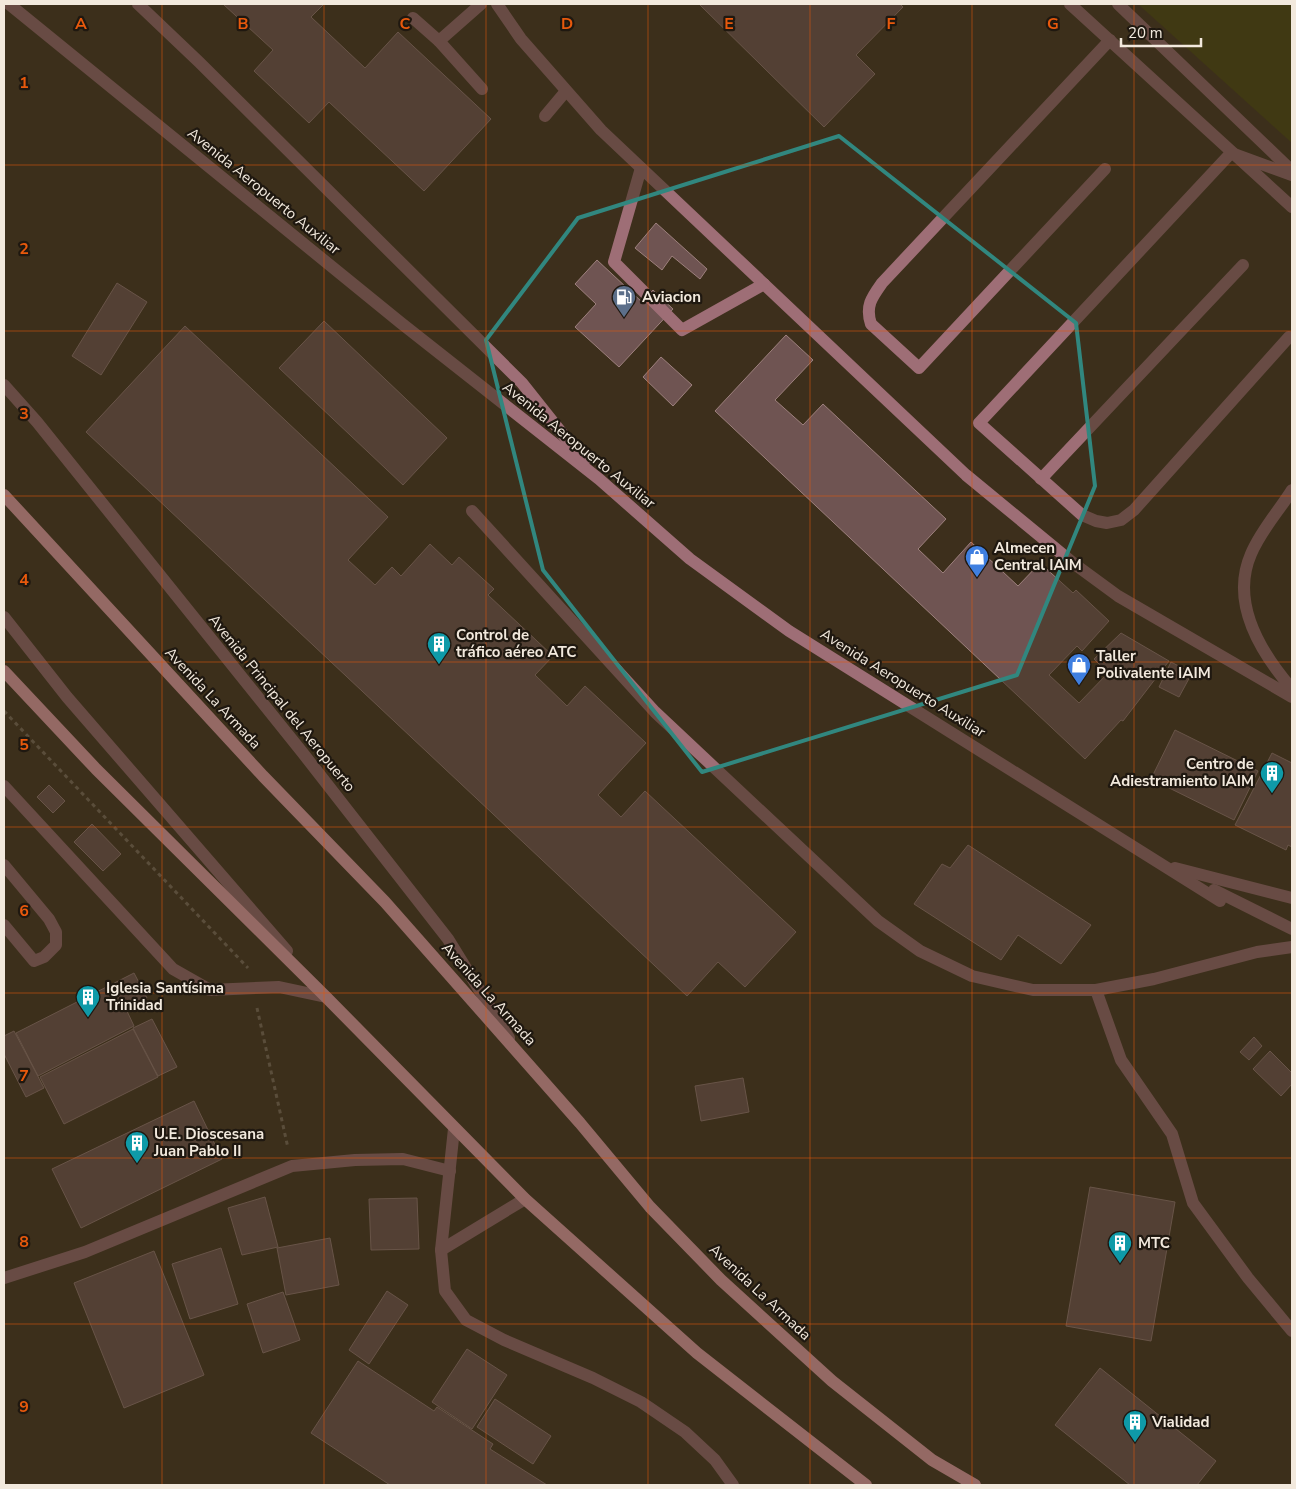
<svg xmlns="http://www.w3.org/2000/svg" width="1296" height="1489" font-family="'Nunito Sans',sans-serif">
<rect width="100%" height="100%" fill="#3d2f1c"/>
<path fill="#454509" d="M1138,4H1292V143Z"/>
<g fill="#6f5452" stroke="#9d807d">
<path d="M223,4H324L311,17L365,68L398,32L491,119L424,191L329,102L309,123L254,71L273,50Z"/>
<path d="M699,4H900L903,7L856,55L875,74L824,127Z"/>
<path d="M656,223L707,269L700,279L672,256L662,270L635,248Z"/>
<path d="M597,260L642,302L653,290L673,309L619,367L575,327L596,304L575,284Z"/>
<path d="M117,283L147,302L101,375L72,356Z"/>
<path d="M324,321L447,438L403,485L279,368Z"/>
<path d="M185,326L388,517L348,560L375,585L392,567L401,576L430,544L452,565L459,557L494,589L488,595L553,656L535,675L567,706L585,686L646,743L598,795L621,817L645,791L796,932L745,987L718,962L687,996L86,432Z"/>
<path d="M786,335L813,360L775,400L803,425L823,404L946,519L918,549L943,573L971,542L1018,586L1040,563L1073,593L1076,590L1109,621L1082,651L1077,646L1049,675L1079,703L1108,673L1094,659L1121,633L1169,661L1123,721L1121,720L1085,759L715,411Z"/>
<path d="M661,357L692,385L673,406L643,377Z"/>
<path d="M1171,662L1192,673L1179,697L1159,687Z"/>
<path d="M1175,730L1258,771L1234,820L1151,779Z"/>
<path d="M1272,753L1292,763V847L1288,845L1286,850L1235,825Z"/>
<path d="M49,785L65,801L53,813L37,797Z"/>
<path d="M92,824L121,854L103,871L74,842Z"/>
<path d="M968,845L1091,925L1061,964L1018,935L1001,960L914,904L942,864L950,868Z"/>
<path d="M134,973L147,998L126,1009L134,1026L38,1076L16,1033Z"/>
<path d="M152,1019L177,1067L158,1076L133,1028Z"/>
<path d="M133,1029L158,1077L64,1124L40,1077Z"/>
<path d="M14,1031L44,1088L26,1097L4,1054V1036Z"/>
<path d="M1254,1037L1262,1046L1249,1060L1240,1052Z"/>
<path d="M1270,1051L1292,1073V1084L1281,1096L1253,1069Z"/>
<path d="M743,1078L749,1112L701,1121L695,1086Z"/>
<path d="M194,1101L222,1159L81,1228L52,1169Z"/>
<path d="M1090,1187L1175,1202L1151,1341L1066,1326Z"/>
<path d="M265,1197L278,1247L242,1255L228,1208Z"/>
<path d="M417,1198L419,1249L371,1250L369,1199Z"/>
<path d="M330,1238L339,1285L286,1295L277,1248Z"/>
<path d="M221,1248L238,1304L190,1319L172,1264Z"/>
<path d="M154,1251L204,1375L124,1408L74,1283Z"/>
<path d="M387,1291L408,1305L369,1364L349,1350Z"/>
<path d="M283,1292L300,1340L263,1353L247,1304Z"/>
<path d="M467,1349L507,1375L472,1429L432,1402Z"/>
<path d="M358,1361L434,1411L437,1407L493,1444L490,1449L547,1485H390L311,1433Z"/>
<path d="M1100,1368L1216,1461L1197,1485H1130L1055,1425Z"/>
<path d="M495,1399L551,1436L533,1464L477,1427Z"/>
</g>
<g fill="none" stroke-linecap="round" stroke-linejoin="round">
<g stroke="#7e7261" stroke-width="3" stroke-dasharray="4 4" stroke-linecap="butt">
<path d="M4,711L248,968"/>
<path d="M257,1008L288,1148"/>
</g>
<g stroke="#9e6e76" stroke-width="12">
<path d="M9,4L401,323L599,479L690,559L789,631L1220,901"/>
<path d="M138,4L199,62L522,383L584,461"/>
<path d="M481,4L439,41L482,89"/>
<path d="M497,4L521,39L601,130L966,475L1073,563L1118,596L1292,697"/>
<path d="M1070,4L1292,207"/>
<path d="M1118,4L1292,171"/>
<path d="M413,18L439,41"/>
<path d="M545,116L566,91"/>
<path d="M641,168L614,262L682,330L764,284"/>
<path d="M1105,169L919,368L871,324C865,306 872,297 882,283L1110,40"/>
<path d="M1289,337L1134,510L1121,520L1107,523L1096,521L1082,515L979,423L1231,153L1292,175"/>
<path d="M4,385L37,422L302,752L448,939L509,1038"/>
<path d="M1041,479L1243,265"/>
<path d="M1292,490C1279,511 1261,530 1251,554C1230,602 1261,653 1292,689"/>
<path d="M472,511L655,712L878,921L920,951L972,976L1033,990H1096L1154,979L1257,952L1292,947"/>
<path d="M4,617L67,697L287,951"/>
<path d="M4,786L173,969L210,990L279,987L326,997"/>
<path d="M4,865L49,919L56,932V945L44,957L34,961L4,925"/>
<path d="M1175,868L1292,898"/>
<path d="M1214,890L1292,929"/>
<path d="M1096,990L1121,1060L1172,1134L1193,1203L1248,1278L1292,1331"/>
<path d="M454,1129L441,1250L445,1291L466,1320L504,1340L593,1378L641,1402L685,1432L715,1460L733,1485"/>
<path d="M441,1250L525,1199"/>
<path d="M4,1278L85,1252L292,1166L355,1160L403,1159L450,1171"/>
</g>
<g stroke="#ffafbc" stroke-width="12">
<path d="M4,495L263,776L385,902L580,1123L650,1207L721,1280L832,1381L932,1460L975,1485"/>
<path d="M4,671L96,769L326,997L525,1199L697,1353L866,1485"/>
</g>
</g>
<path d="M0 0H1296V1489H0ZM839,136L1076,323L1095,486L1017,675L702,772L543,570L486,340L578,218Z" fill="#3d2f1c" fill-opacity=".55" fill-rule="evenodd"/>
<path fill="none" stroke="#31877f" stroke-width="4" stroke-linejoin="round" d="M839,136L1076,323L1095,486L1017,675L702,772L543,570L486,340L578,218Z"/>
<path fill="none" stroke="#e8590c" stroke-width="1" stroke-opacity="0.55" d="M162,4V1485M324,4V1485M486,4V1485M648,4V1485M810,4V1485M972,4V1485M1134,4V1485M4,165H1292M4,331H1292M4,496H1292M4,662H1292M4,827H1292M4,993H1292M4,1158H1292M4,1324H1292"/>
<defs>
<g id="fuel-pin" transform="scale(1.25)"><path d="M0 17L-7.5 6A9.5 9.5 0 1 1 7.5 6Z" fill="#5c6f8a" stroke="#1f1810"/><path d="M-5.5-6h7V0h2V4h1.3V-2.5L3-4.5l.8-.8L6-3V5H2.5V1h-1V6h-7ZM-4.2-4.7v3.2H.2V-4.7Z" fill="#fff"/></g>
<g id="shop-pin" transform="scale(1.25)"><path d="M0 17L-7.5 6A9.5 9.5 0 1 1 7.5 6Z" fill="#3f7fe0" stroke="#1f1810"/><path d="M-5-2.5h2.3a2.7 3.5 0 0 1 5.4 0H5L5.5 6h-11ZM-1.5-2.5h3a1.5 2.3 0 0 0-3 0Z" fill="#fff"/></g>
<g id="building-pin" transform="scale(1.25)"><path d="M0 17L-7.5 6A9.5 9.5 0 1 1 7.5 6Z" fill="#0f9aa8" stroke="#1f1810"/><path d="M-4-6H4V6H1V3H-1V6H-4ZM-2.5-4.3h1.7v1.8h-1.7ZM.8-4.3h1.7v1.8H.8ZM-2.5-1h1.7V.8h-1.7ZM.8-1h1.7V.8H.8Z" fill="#fff"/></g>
</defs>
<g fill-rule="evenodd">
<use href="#fuel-pin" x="624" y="297"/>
<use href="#shop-pin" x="977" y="557"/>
<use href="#building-pin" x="439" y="644"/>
<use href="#shop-pin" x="1079" y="665"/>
<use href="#building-pin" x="1272" y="773"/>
<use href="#building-pin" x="88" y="997"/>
<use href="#building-pin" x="137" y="1143"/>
<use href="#building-pin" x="1120" y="1243"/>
<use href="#building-pin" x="1135" y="1422"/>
</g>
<g text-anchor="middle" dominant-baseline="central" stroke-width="4.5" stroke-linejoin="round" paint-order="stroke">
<g font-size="15" fill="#f2e9dd" stroke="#1f1810">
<text transform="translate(264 191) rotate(39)">Avenida Aeropuerto Auxiliar</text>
<text transform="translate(579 445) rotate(39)">Avenida Aeropuerto Auxiliar</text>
<text transform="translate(903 683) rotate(32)">Avenida Aeropuerto Auxiliar</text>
<text transform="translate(213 698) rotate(47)">Avenida La Armada</text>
<text transform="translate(282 703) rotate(51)">Avenida Principal del Aeropuerto</text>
<text transform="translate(489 994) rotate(48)">Avenida La Armada</text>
<text transform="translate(760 1292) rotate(43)">Avenida La Armada</text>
</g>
<g font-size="15" font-weight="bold" fill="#f2e9dd" stroke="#1f1810" text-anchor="start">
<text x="642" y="297">Aviacion</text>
<text x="994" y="548">Almecen<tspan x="994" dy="17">Central IAIM</tspan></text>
<text x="456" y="635">Control de<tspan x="456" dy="17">tráfico aéreo ATC</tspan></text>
<text x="1096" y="656">Taller<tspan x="1096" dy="17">Polivalente IAIM</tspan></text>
<text x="1254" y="764" text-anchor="end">Centro de<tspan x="1254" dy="17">Adiestramiento IAIM</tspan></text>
<text x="106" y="988">Iglesia Santísima<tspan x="106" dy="17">Trinidad</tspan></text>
<text x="154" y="1134">U.E. Dioscesana<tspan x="154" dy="17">Juan Pablo II</tspan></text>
<text x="1138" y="1243">MTC</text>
<text x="1152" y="1422">Vialidad</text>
</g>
</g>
<g font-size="16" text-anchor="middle" font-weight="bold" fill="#e8590c" stroke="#1f1810" stroke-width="4.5" stroke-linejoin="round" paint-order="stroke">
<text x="81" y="29">A</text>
<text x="243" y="29">B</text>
<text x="405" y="29">C</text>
<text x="567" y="29">D</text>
<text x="729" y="29">E</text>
<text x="891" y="29">F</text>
<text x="1053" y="29">G</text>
<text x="24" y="88">1</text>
<text x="24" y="254">2</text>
<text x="24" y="419">3</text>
<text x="24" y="585">4</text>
<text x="24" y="750">5</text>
<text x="24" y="916">6</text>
<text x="24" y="1081">7</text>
<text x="24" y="1247">8</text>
<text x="24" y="1412">9</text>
</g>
<rect width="1296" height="1489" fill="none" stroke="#f2e9dd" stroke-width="10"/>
<path d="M1121 38v8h80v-8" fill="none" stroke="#f2e9dd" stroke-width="2.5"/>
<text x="1128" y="38" font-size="15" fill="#f2e9dd" stroke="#1f1810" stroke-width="4" paint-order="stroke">20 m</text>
</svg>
